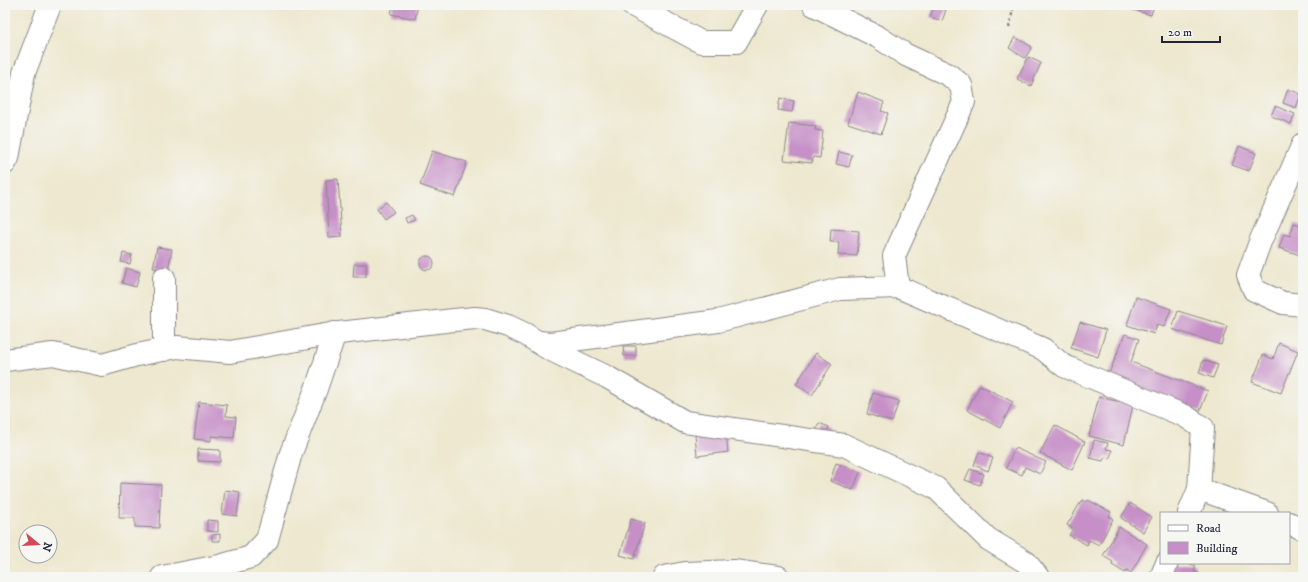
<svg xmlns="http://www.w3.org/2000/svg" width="1308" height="582" font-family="'IM FELL DW Pica',serif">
<rect width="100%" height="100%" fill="#f6f6f2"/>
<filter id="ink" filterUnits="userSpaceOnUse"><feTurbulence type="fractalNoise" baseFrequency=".025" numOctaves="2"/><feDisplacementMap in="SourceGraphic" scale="8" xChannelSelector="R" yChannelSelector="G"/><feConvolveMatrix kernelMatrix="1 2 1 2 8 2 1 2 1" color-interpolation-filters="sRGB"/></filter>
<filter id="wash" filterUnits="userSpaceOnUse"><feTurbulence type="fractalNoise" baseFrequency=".012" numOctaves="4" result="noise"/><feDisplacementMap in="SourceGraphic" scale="16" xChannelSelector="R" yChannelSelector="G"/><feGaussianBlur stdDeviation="0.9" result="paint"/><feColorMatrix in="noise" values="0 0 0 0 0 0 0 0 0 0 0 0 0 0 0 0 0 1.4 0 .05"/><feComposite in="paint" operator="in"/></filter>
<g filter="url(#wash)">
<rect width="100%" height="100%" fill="#ede8cf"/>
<g id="blocks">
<g fill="#c68fc7">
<path d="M393,5H418L415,19L391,14Z"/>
<path d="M1127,5H1154L1151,15L1126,8Z"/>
<path d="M934,6L946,10L942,21L930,17Z"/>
<path d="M1015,37L1032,47L1025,58L1009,48Z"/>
<path d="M1028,57L1041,63L1031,86L1017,79Z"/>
<path d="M1288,89L1301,94L1296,108L1283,103Z"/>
<path d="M858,92L884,102L881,111L888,113L881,134L848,123Z"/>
<path d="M780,98L794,101L792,112L778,110Z"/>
<path d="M1275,106L1295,114L1291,124L1271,116Z"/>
<path d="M789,123L816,126L815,130L823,131L820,158L813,157L812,163L784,160Z"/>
<path d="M1239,146L1256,153L1249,171L1232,165Z"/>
<path d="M432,151L467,162L455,197L420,185Z"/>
<path d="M839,152L852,155L849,167L836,164Z"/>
<path d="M338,179L342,237L329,238L326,180Z"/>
<path d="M386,202L394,212L384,219L377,209Z"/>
<path d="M412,215L415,220L407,223L405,218Z"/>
<path d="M1294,223L1303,226V256L1279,248L1284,234L1290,236Z"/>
<path d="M831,229L859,231L857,256L838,255L839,242H830Z"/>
<path d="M157,247L172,249L168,271L153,268Z"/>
<path d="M123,253L132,255L130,264L121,262Z"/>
<circle cx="427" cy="263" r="7"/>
<path d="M354,264H366V277H353Z"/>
<path d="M126,268L140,272L136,287L122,283Z"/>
<path d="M1136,297L1171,309L1164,327L1157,325L1154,334L1127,325Z"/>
<path d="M1178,311L1227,326L1221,345L1172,329Z"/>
<path d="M1080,322L1106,330L1098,357L1071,348Z"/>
<path d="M1125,334L1139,339L1131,362L1208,391L1200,411L1108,376Z"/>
<path d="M1279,343L1298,351L1281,393L1252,382L1263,355L1273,359Z"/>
<path d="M623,346H636V356H624Z"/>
<path d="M816,353L832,364L812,395L796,384Z"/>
<path d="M1203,360L1218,365L1213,378L1199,373Z"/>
<path d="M980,385L1013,402L1000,428L967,410Z"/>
<path d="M873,393L899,401L892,422L867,414Z"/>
<path d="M1099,397L1133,405L1124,445L1089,436Z"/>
<path d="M199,402L227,405L226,416L236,417L234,438L211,436V441L194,439Z"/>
<path d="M819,423L829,427L826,436L815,433Z"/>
<path d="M1055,425L1085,442L1072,470L1040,453Z"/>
<path d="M726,432L728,452L697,456L695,435Z"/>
<path d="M1094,440L1108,443L1106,449L1112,450L1110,458L1105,457L1103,461L1090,458Z"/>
<path d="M1015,448L1046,462L1040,474L1025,467L1022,475L1006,468Z"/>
<path d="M198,449L220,450V462L198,461Z"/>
<path d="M979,452L993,458L988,471L974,465Z"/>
<path d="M836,463L860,472L853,490L830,481Z"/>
<path d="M970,469L984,474L980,485L965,480Z"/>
<path d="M120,483L161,485L159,528L135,527V518H119Z"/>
<path d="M225,490L240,492L237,516L222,514Z"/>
<path d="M1082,500L1087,502L1088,500L1111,512L1109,516L1113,519L1099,545L1089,540L1087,545L1069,535L1073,529L1067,525Z"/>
<path d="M1130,503L1152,517L1143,532L1121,518Z"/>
<path d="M631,519L645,523L634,559L620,555Z"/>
<path d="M207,520L218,521V532L207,531Z"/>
<path d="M1119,527L1147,544L1131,573L1127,570L1125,573L1112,565L1113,562L1103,556Z"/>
<path d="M220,534V541H212V535Z"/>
<path d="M1169,563H1188L1196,566L1194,572L1199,573L1197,577H1164Z"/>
</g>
</g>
</g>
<g filter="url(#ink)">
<use href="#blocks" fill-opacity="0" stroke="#888585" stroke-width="1"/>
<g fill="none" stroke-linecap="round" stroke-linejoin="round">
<g stroke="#888585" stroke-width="24">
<g id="minor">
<path d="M632,5L701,42H736L757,5"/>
<path d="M814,5L878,37L906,55L949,75L961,85L964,102L894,256L898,287"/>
<path d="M1303,144L1260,242L1248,275L1254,290L1283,303L1303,305"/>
<path d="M5,163L8,158L24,73L50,5"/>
<path d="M539,342L550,343L718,321L840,289L898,287L1043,349L1064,366L1185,416L1203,428L1199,489L1189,513"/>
<path d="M164,350V278"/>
<path d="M5,360L53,354L102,365L137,355L177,347L230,352L330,334L454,320L475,318L485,319L508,326L525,334L547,348L607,377L685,422L844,445L936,488L988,539L1026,562L1038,577"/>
<path d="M1199,489L1267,513"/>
<path d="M1289,523L1303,529"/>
<path d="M162,577L219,566L251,557L267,540L291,453L316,389L335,333"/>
<path d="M664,577L685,573L734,571L778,577"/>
<path d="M1161,577L1167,563"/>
</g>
</g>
<path stroke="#888585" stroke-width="2.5" stroke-dasharray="3 3" stroke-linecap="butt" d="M1009,28L1014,5"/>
<use href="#minor" stroke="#fff" stroke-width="22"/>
</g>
</g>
<rect width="1308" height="582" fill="none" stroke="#f6f6f2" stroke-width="20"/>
<rect x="1160" y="512" width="130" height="52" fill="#f6f6f2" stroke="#a1a1a9"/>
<rect x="1168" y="525" width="20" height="6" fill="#ffffff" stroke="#a1a1a9"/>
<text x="1196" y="532" font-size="12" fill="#22223b">Road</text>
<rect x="1168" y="542" width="20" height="12" fill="#c68fc7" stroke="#a1a1a9"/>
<text x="1196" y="552" font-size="12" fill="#22223b">Building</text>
<g transform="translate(38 544) rotate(108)"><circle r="19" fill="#f6f6f2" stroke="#a1a1a9"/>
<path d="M0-3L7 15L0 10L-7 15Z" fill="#d1495b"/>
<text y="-6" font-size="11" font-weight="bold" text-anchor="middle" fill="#22223b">N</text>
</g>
<path d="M1162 36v6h58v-6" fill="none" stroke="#22223b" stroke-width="2"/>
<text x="1168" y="36" font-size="12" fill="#22223b" stroke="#f6f6f2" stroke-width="3" paint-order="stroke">20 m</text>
</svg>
